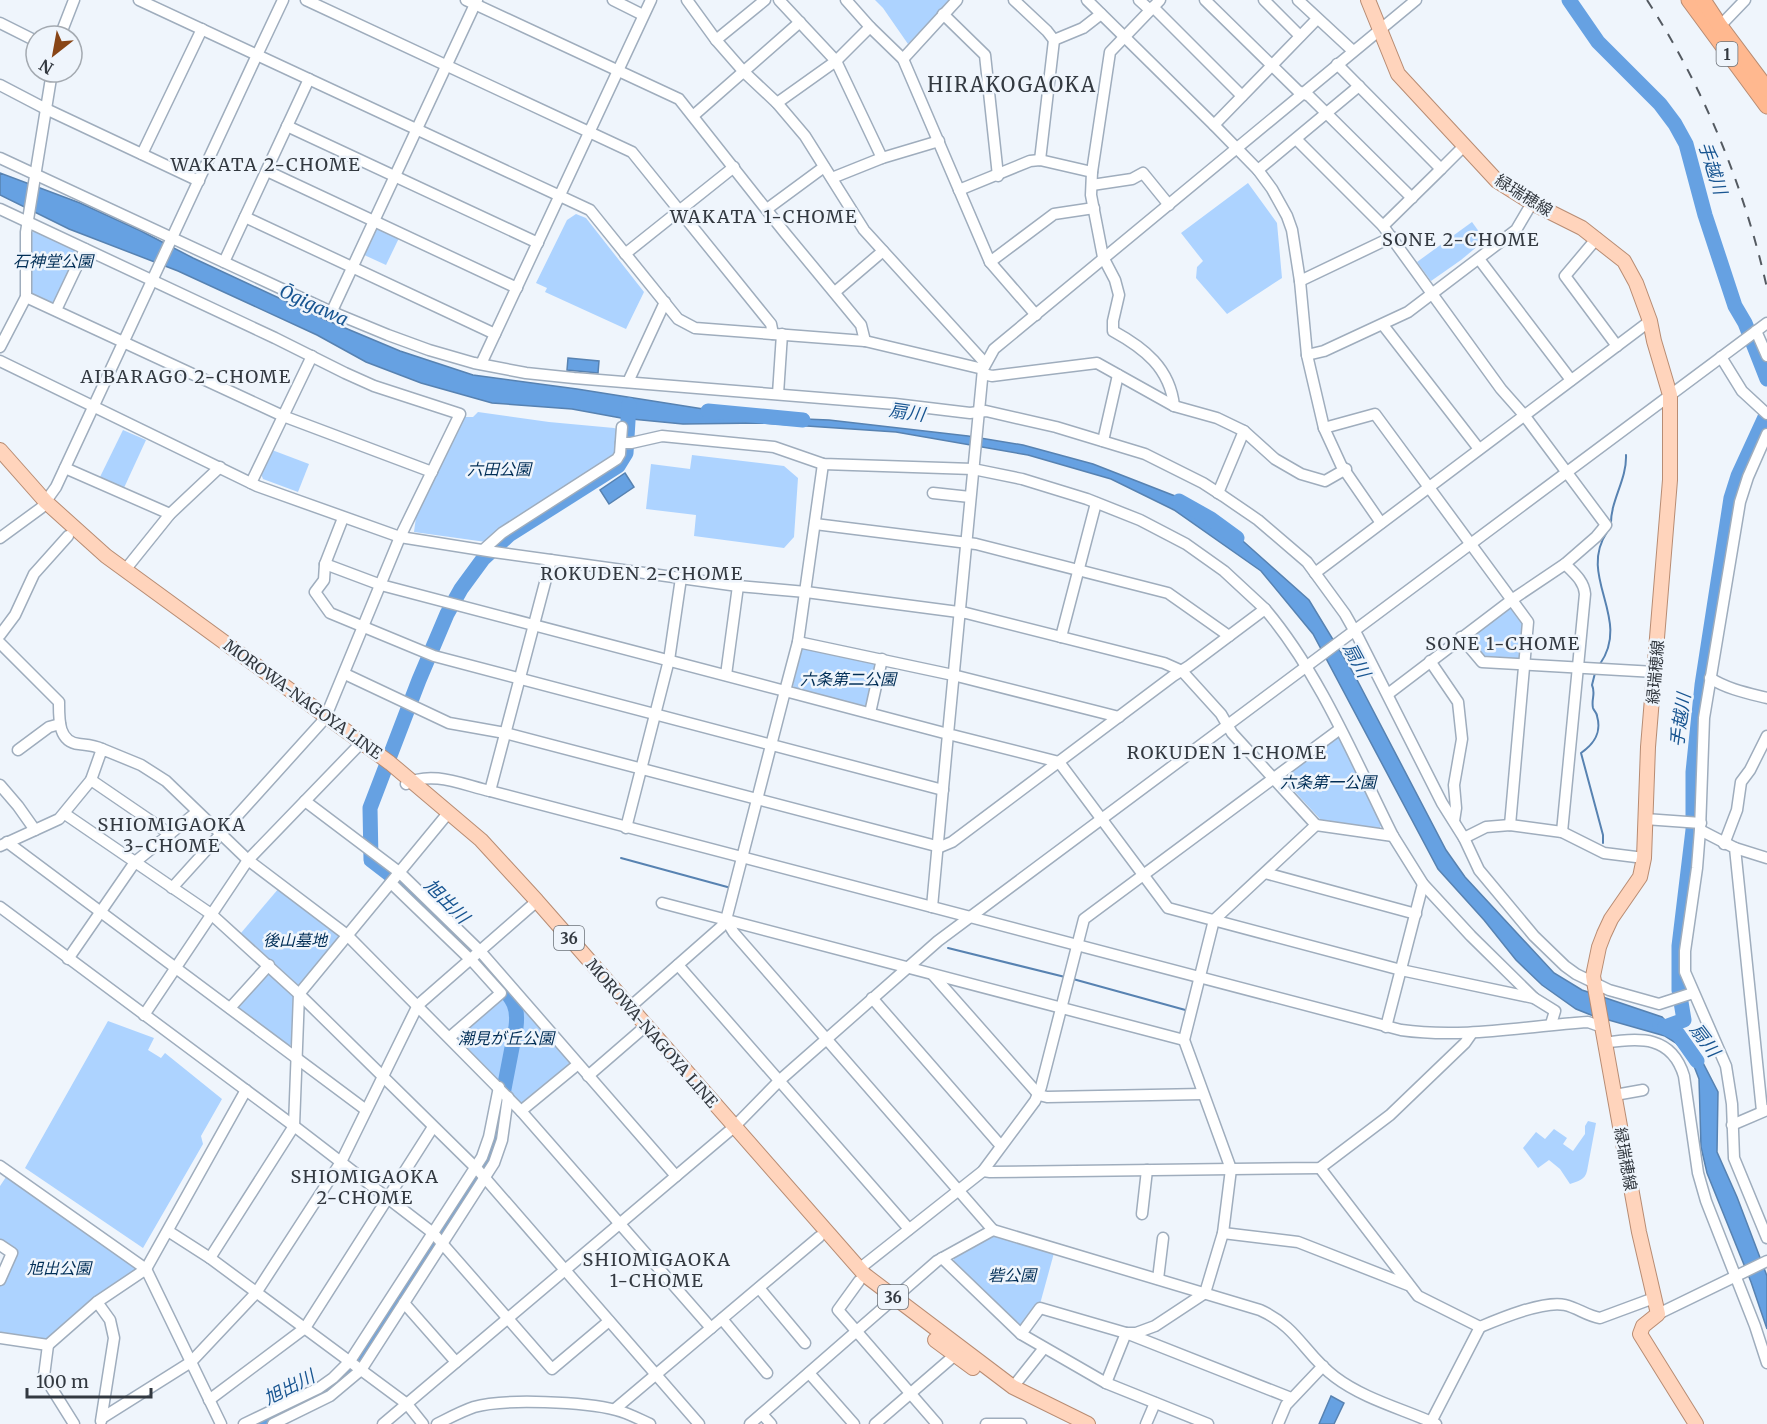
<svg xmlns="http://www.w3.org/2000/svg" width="1767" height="1424" font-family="Merriweather,'Noto Sans JP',serif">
<rect width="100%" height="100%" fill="#eff5fc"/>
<g fill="#add3ff">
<path d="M875,0H950L908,44L883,8Z"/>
<path d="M1248,183L1277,223L1282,278L1227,314L1196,278L1197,267L1203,261L1181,233Z"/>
<path d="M576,214L586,218L644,292L626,329L545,292L547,288L536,283L567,220Z"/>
<path d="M1472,222L1485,240L1461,260L1431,281L1417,262Z"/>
<path d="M378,228L399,238L386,265L362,254L374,230Z"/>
<path d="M38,230L79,249L81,253L53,306L32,296L30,292L31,233Z"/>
<path d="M478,412L549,422L614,428L617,429V454L486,542L414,532L416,517L465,417H473Z"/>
<path d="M123,430L146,440L123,490L99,479Z"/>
<path d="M272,450L309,464L298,492L263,479L261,474Z"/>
<path d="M692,455L784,466L798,478L794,537L784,548L694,536L696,515L646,509L651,464L690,469Z"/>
<path d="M1509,608L1514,610L1524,624L1521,658L1518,660L1484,658L1468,641L1469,637Z"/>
<path d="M805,647L876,662L878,666L870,705L866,707L794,689L793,685L802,649Z"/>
<path d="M1336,737L1340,738L1382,824L1379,829L1321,820L1284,780V776Z"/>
<path d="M279,888L339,934V939L302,984L298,985L241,933Z"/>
<path d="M269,971L294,994V1043L288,1046L236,1008Z"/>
<path d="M509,989L571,1061L570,1065L525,1104L521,1103L457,1038V1034Z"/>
<path d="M108,1021L154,1038L148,1050L161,1058L165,1053L222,1099L201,1136L203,1144L143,1248L25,1168Z"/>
<path d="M1588,1121L1596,1123L1587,1171C1585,1180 1578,1181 1570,1184L1560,1169L1549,1160L1538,1168L1523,1148L1536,1132L1545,1139L1554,1129L1567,1138L1563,1144L1573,1151L1585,1134V1126Z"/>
<path d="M11,1176L135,1265L136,1272L49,1340L0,1335V1285L15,1252L0,1243V1186L6,1177Z"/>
<path d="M996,1236L1054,1253L1040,1304L1022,1327H1018L954,1264V1257L990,1237Z"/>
</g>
<g fill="#66a1e2" stroke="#5782b1" stroke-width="1.5">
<path d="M0,173L80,203L141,231L193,258L326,320L400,351L473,375L577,389L754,417L829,420L968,436L1023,445L1093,464L1175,496L1244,542L1309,600L1354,674L1446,850L1465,877L1554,973L1582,990L1662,1017L1701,1059L1718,1092L1717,1152L1737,1197L1767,1276V1329L1751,1282L1707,1173L1701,1147L1699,1079L1692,1061L1676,1043L1665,1036L1591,1015L1576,1009L1542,985L1516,960L1484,920L1438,869L1313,634L1261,571L1174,510L1111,479L1028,455L896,432L761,423L683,424L621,418L572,409L492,403L421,383L366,362L317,335L178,271L69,229L0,195Z"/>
<path d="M568,358L599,361L598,373L567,370Z"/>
<path d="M625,473L634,487L609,504L600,490Z"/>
<path d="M1331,1396L1344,1403L1334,1424H1319Z"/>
</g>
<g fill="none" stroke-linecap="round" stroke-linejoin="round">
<g stroke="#5782b1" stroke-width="2">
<path d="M1611,525C1610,501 1627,480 1626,455"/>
<path d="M1600,664C1632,618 1577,577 1607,532"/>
<path d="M1595,673L1592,685C1596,694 1591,699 1593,708C1594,711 1597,713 1597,716C1602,733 1594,744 1581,753L1603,835V843"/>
<path d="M621,858L731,888"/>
<path d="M948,948L1065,977"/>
<path d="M1073,979L1189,1011"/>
</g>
<g stroke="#66a1e2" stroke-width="15">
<path d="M1569,0L1598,42L1660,104L1675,124L1686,144L1705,215L1735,306L1745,323L1767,379"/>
<path d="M708,411L803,420"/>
<path d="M1179,501L1211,519L1237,538"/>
<path d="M1660,1025L1678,1034L1697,1061"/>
<path d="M1665,1027L1684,1020L1679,990V946L1693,830V772L1702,685L1731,498L1738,476L1767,413"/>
<path d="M257,1424L328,1389L358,1362L484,1167L492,1151L516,1027C517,1019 517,1011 514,1004C509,993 499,984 492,975C457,934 414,892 371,860L370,808L419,680L447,614L461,589L483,559L509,535L618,466L626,453L629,405"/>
</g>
<g stroke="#9fadbd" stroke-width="13">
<g id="minor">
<path d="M283,0L257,55L590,210L678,319L695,328L865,341L983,369"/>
<path d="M306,0L632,152L771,324L773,334"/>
<path d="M466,0L679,99L785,233L861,325L865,341"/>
<path d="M613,0L643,15"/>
<path d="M687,0L716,40L744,72L777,103L805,136L864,230L985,363"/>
<path d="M779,0L836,61L882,158"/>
<path d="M846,0L870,27L903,59L990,262L1036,315"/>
<path d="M1014,0L1047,31L1054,40L1083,28L1101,14"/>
<path d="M1087,0L1214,125L1258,170L1272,189L1287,216L1292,230L1300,281L1307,355L1324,428L1341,465L1381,523"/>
<path d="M1139,0L1150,10"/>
<path d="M1160,0L1110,52L1092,172L1091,195L1103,257L1115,280L1119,295L1113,321V331C1144,348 1170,368 1174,406"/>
<path d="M1205,0L1298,91L1309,96L1412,198"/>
<path d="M1264,0L1300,36"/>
<path d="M1298,0L1353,51"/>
<path d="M1416,0L994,349L983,369L948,734L1059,762L1168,908L1401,970L1534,998L1555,1011L1551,1024"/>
<path d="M1153,7L1242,96"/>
<path d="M943,14L985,55L998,176"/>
<path d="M0,23L36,41"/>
<path d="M1720,26L1745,0"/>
<path d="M60,36L74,0"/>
<path d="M716,40L765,0"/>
<path d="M903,59L957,0"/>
<path d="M1337,64L1441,169L1383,226"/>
<path d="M0,85L46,109L199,181"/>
<path d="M777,103L836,61L870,27"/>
<path d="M693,116L800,22"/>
<path d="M1214,125L1317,19"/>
<path d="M287,126L538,243"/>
<path d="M1296,139L1383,226L1501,389L1524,415L1606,525L1596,537L1565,564L1513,599L1388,694"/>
<path d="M142,154L202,29"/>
<path d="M0,158L325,309L388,335L429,350L474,363L526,373L574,378L895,404L970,413L986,411L1056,427L1145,454L1203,483L1223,496L1258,520L1307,562L1345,614L1358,637L1442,803L1464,838L1479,870L1534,936L1565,966L1576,974L1609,990L1659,1004L1693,993"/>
<path d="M1040,160L1054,40"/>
<path d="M1441,169L1464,146"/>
<path d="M1258,170L1359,86"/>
<path d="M267,171L517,288"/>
<path d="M832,178L882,158L939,141"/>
<path d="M1092,185L1132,179L1143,173L1169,205"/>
<path d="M959,190L1030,161L1040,160L1092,172"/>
<path d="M0,209L275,338L345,373L374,386L460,414L400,537L326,716"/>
<path d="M767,209L824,167"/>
<path d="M245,217L495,334"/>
<path d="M1597,238L1565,276L1617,346"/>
<path d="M625,254L734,167"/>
<path d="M1479,259L1571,380"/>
<path d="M224,262L309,79"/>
<path d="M990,262L1054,214L1094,208"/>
<path d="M1300,281L1392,237"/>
<path d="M835,292L883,251"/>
<path d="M26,297L283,416L432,472"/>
<path d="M56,310L85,249"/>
<path d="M332,311L477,0"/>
<path d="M1383,325L1479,449"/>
<path d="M1756,331L1767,356"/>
<path d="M0,347L26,297V232L52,72"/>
<path d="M1307,355L1324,351L1408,312L1516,230L1532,203"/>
<path d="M1721,357L1742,391L1767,414"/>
<path d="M0,361L257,486L400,537L494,552L738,586L806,592L966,613L1164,663L1182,671L1221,714L1232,733L1316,825"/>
<path d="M481,364L651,0"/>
<path d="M983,374L992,376L1097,363L1174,406L1217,418L1244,431L1275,459L1301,474L1325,481L1346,469"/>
<path d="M628,382L665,302"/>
<path d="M778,394L782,334"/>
<path d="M1324,428L1375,414L1528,622L1510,825"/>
<path d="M1767,434L1748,477L1740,502L1704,718L1700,830L1697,868L1685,951V972L1726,1066L1732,1104L1734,1158L1767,1238"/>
<path d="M1103,441L1118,375"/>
<path d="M65,468L170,514"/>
<path d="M251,483L312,356"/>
<path d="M933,493L970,497"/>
<path d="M1218,493L1244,431"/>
<path d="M343,518L325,564L324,580L315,592L330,613L434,656L943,790"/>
<path d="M815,524L976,544L1168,593L1229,636"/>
<path d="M0,538L41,508L56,487L257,55L139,0"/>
<path d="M483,550L502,533L617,459L620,454L622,427"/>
<path d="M325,564L381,585L785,691L798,642L823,464"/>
<path d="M125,570L170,514L220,467"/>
<path d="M1315,573L1650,321"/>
<path d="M1265,609C1320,674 1355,760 1393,836L1316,825L1214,920L1184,1040L1231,1169L1223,1233L1205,1293L1155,1326L1136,1333H1126L1291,1398"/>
<path d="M0,635L15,615L34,574L68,536"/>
<path d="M1061,637L1096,503"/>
<path d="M1461,637L1482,662L1655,672"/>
<path d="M798,642L953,675L1119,717"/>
<path d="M0,643L59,702C59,719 58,742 79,744C88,745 94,745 102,749"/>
<path d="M1430,661L1458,702L1462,739L1454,785L1456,808L1454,821"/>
<path d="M345,674L449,723L505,733L940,847L952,842L1173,676L1189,666L1265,609L1224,571L1186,544L1140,520L1087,499L1022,479L973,469L823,464L774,447L662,436L631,443H621"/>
<path d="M726,675L738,586"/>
<path d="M1710,678C1727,689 1747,693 1767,698"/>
<path d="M870,713L882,659"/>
<path d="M18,750L49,727L60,724"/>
<path d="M91,780L170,834"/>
<path d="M406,784C432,770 463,785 490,791L1401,1030C1464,1039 1526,1026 1588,1022L1602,1027"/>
<path d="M0,785L18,806L35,830"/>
<path d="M490,791L551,560"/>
<path d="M305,801L399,872L480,951L676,1176"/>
<path d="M65,814L211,914L299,994L478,1170L699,1424"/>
<path d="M1645,819L1701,823"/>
<path d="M626,828L669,660L681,578"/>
<path d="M1700,830L1735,848L1762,1111"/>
<path d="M1562,832L1585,594C1584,581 1574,573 1565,564"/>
<path d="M1393,836L1423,884L1471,936L1534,998"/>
<path d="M1464,838L1486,827L1510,825L1562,832L1604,853L1644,858"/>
<path d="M7,842L366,1110"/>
<path d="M1724,844L1737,810L1741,782L1750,770L1767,736"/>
<path d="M0,846L59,819L91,780L102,749L141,765L166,781L248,860L347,935L521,1111L711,1328"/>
<path d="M1735,848L1767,858"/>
<path d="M1265,873L1416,914"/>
<path d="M391,883L474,963L501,993L450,1037"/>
<path d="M172,888L321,723"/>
<path d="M662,903L1184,1040"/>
<path d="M0,907L294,1126L433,1233L552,1369L609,1321"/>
<path d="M726,920L734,933L993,1230"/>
<path d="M68,959L135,862L197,812"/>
<path d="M678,965L909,1229"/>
<path d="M933,975L1039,1095L1047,1097L1203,1094"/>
<path d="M872,998L1001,1146"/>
<path d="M630,1007L721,927L726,920L785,691L948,734L932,907"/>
<path d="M230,1008L269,965"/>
<path d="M144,1015L248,860L362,742"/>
<path d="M1386,1027L1423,884"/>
<path d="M1605,1043C1640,1037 1672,1036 1684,1076L1698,1173L1706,1201L1755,1326L1767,1363"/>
<path d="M588,1076L640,1031"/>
<path d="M1615,1095L1643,1090"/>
<path d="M521,1111L577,1065"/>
<path d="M1732,1125L1767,1110"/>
<path d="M0,1166L146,1269L221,1424"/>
<path d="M1320,1168L1418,1296L1480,1327L1431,1422"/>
<path d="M983,1171L990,1172L1320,1168L1390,1115L1465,1043L1472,1033"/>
<path d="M1142,1214L1147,1170"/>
<path d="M168,1231L210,1258L407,1404L423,1424"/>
<path d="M1223,1233L1298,1242L1408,1285"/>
<path d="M0,1245L12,1253L0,1280"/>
<path d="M210,1258L294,1126L299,994L449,812"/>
<path d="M942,1258L1021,1334L1106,1383L1208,1424"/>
<path d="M859,1269L983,1171L1035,1101L1041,1087L1084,919L1340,729"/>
<path d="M1158,1279L1163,1238"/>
<path d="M859,1281L838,1310L937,1424"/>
<path d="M759,1288L805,1343"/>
<path d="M97,1302L110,1320L114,1338L101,1421"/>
<path d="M404,1303L456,1362"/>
<path d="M1658,1314L1767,1261"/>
<path d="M722,1319L767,1373"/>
<path d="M1480,1327C1499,1319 1544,1300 1565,1305C1578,1308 1587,1316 1600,1318L1654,1298"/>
<path d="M1021,1334L1040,1308L1126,1333L1106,1383"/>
<path d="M0,1338L48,1345L97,1302L146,1269L246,1090"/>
<path d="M48,1345L44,1376L74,1424"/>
<path d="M809,1373L854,1424"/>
<path d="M1013,1387L1044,1348"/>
<path d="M209,1400L305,1328L433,1127"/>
<path d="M615,1409L819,1237"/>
<path d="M762,1414L771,1424"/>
<path d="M102,1418L191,1362L256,1293L341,1162L418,1005L537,901"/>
<path d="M244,1424L319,1388L333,1378L350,1361L482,1157L489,1137L499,1087"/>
<path d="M273,1424L330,1396L361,1370L494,1163L502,1140L508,1097"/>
<path d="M383,1424L734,1127L780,1080L938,941L1767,323"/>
<path d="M437,1424C449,1418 462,1411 474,1407C504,1398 586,1402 616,1410C628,1413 639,1419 650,1424"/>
<path d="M750,1424L937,1261L993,1230L1260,1310C1298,1327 1305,1355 1335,1377C1364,1399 1403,1409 1436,1424"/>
<path d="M875,1424L955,1355"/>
<path d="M986,1424H1021"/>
<path d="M1146,1424L1155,1403"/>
<path d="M1278,1424L1286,1405L1323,1366"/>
</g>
</g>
<g stroke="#b88c73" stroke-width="16">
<g id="major">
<path d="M1368,0L1398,74L1497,181L1532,203L1582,228L1624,261L1636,283L1650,321L1654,341L1670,395V480L1648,747L1644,858L1640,877L1611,919L1604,934L1599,947L1593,976L1639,1232L1658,1314L1643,1326L1640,1334L1696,1424"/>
<path d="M0,450L46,502L106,556L390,763L481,840L537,901L865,1275L1013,1387L1088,1424"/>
<path d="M935,1340L973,1368"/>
</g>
</g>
<g stroke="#b88c73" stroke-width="17">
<g id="highway">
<path d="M1689,0L1767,106"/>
<path d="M1703,0L1720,26L1767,89"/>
</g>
</g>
<use href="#minor" stroke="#fff" stroke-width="10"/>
<use href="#major" stroke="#ffd4bc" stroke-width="14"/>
<use href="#highway" stroke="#ffb88f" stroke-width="15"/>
<path stroke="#545a61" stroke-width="2" stroke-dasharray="10 10" stroke-linecap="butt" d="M1647,0C1704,88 1744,186 1767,288"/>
</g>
<g text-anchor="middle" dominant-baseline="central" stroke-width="5" stroke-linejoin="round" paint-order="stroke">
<g fill="#eff5fc" stroke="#6b7178" stroke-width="1.5">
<rect x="1716.5" y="42" width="21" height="24" rx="4.5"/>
<rect x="554" y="926" width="30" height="24" rx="4.5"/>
<rect x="878" y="1285" width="30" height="24" rx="4.5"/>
</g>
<g font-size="15" font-weight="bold" fill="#333940">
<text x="1727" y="54">1</text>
<text x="569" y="938">36</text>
<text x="893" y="1297">36</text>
</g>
<g font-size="16" fill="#333940" stroke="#eff5fc">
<text transform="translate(1524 195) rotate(32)">緑瑞穂線</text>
<text transform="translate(1655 672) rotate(-85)">緑瑞穂線</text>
<text transform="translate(303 699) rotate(36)">MOROWA-NAGOYA LINE</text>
<text transform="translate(652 1033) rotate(49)">MOROWA-NAGOYA LINE</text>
<text transform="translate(1626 1159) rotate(80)">緑瑞穂線</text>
</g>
<g font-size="16" font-style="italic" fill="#012e56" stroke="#eff5fc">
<text x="53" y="261">石神堂公園</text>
<text x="499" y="469">六田公園</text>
<text x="848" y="679">六条第二公園</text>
<text x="1328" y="782">六条第一公園</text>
<text x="295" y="940">後山墓地</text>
<text x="506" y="1038">潮見が丘公園</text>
<text x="59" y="1268">旭出公園</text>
<text x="1012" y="1275">砦公園</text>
</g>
<g font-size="18" letter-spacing="1.5" fill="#333940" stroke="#eff5fc">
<text x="266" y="164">WAKATA 2-CHOME</text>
<text x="764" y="216">WAKATA 1-CHOME</text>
<text x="1461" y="239">SONE 2-CHOME</text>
<text x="186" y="376">AIBARAGO 2-CHOME</text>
<text x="642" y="573">ROKUDEN 2-CHOME</text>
<text x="1503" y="643">SONE 1-CHOME</text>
<text x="1227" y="752">ROKUDEN 1-CHOME</text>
<text x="172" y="824">SHIOMIGAOKA<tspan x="172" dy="21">3-CHOME</tspan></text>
<text x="365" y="1176">SHIOMIGAOKA<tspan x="365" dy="21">2-CHOME</tspan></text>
<text x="657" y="1259">SHIOMIGAOKA<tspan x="657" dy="21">1-CHOME</tspan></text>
</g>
<g font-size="18" font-style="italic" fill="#185591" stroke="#eff5fc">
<text transform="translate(1713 168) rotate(72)">手越川</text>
<text transform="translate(314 305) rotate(25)">Ōgigawa</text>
<text transform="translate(907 412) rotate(8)">扇川</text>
<text transform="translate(1357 660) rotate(62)">扇川</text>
<text transform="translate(1680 720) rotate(-82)">手越川</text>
<text transform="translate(447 901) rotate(45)">旭出川</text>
<text transform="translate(1705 1040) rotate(53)">扇川</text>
<text transform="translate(289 1387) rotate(-27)">旭出川</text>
</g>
<g font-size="20" letter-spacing="1.5" fill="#333940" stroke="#eff5fc">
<text x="1012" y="84">HIRAKOGAOKA</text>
</g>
</g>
<g transform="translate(54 54) rotate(211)"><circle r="28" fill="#eff5fc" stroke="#a4aab1" stroke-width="1.5"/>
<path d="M0-4.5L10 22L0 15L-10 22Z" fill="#884516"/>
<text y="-9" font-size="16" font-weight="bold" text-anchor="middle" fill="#333940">N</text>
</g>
<path d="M27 1388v9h124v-9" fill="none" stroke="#333940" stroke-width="3"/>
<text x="36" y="1388" font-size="18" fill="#333940" stroke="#eff5fc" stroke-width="4.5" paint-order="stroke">100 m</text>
</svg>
